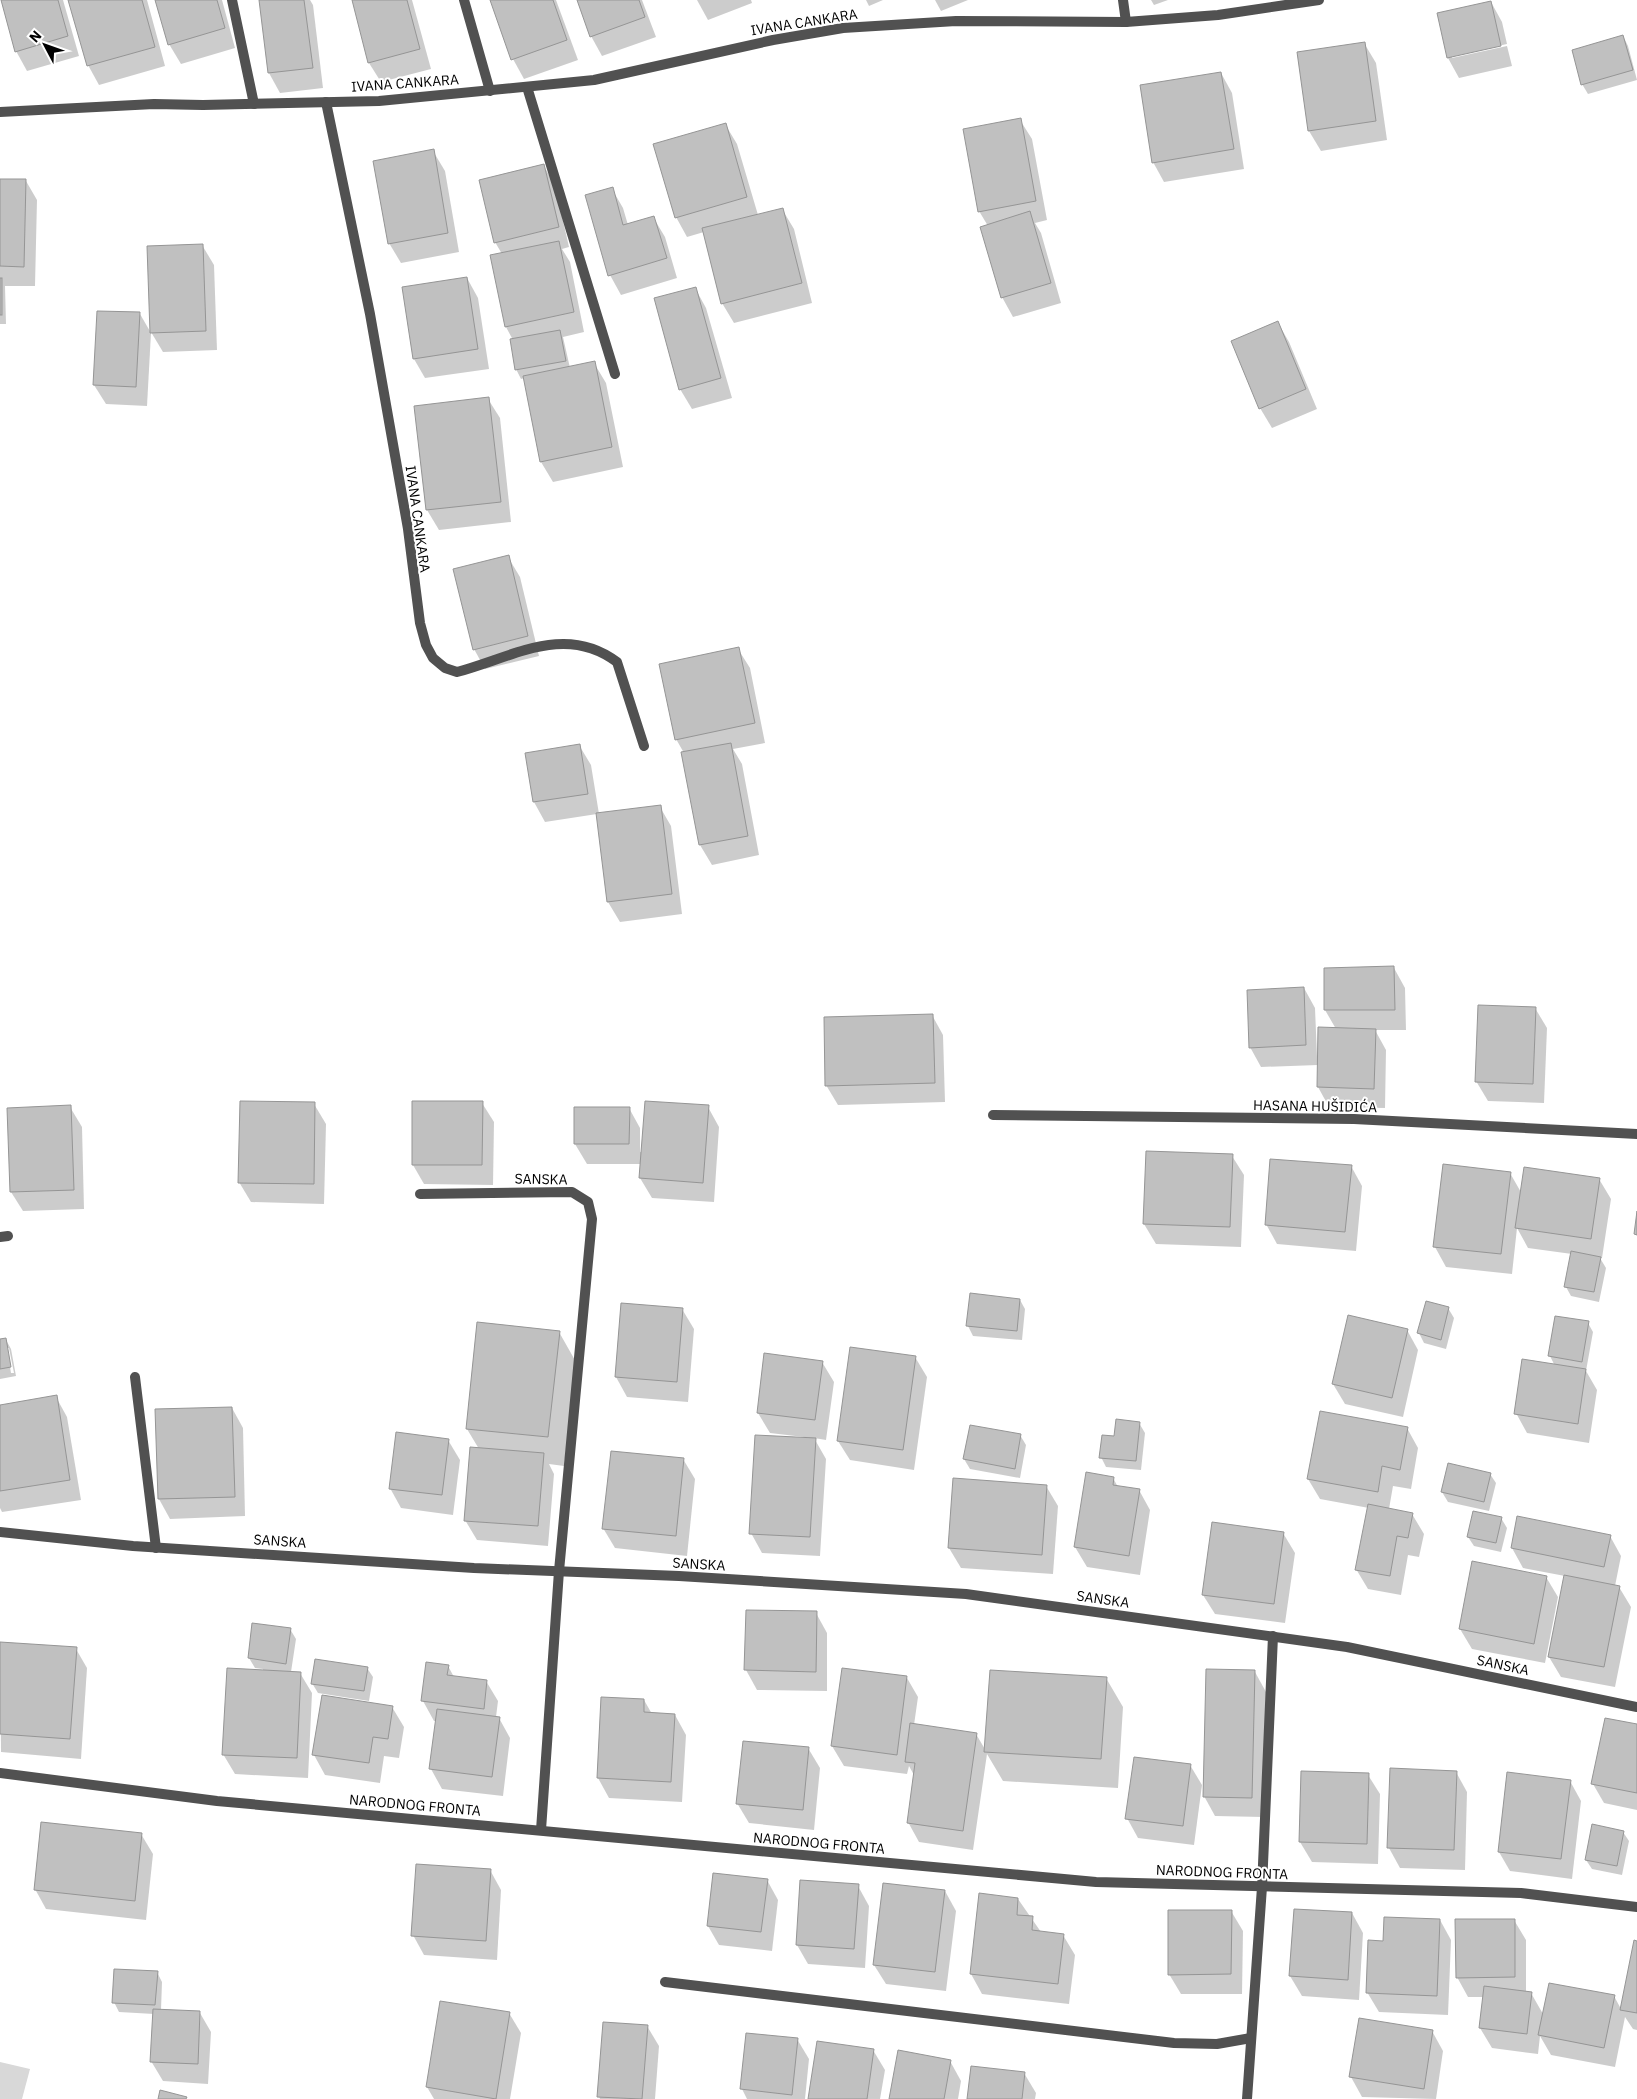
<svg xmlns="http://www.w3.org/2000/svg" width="1637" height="2099" font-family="'IBM Plex Sans',sans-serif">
<rect width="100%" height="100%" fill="#fff"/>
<path fill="#d8d8d8" d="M0,2062L30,2069L22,2099H0Z"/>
<g fill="#0003" fill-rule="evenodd">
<path d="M2,0H63L79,56L27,71L16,51Z"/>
<path d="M70,0H147L165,66L99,85L88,65Z"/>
<path d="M157,0H222L235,48L181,64L169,44Z"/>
<path d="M260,0H310L313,5L323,88L280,93L269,73Z"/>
<path d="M353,0H412L431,69L381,82L369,63Z"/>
<path d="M491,0H556L578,60L524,79L513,59Z"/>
<path d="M578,0H642L656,37L602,56L591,36Z"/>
<path d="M697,0H751L752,3L708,20Z"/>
<path d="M866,0H883L869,6Z"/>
<path d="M935,0H968L941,11Z"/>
<path d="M1151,0H1168L1154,5Z"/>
<path d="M1491,2L1502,22L1507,44L1452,56V58L1507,46L1512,66L1459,78L1448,58Z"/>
<path d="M1623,36L1628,46L1637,80L1588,94L1582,84Z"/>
<path d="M1364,43L1376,63L1387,140L1321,151L1309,131L1298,53Z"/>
<path d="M1221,73L1232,93L1244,169L1164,182L1153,162Z"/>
<path d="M1020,120L1032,139L1047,220L1035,223L1041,233L1061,303L1013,317L1002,297L988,226L979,211Z"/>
<path d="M725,124L737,144L758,215L782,209L794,229L812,303L734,323L722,303L704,232L687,237L676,217Z"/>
<path d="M433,151L445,171L459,252L401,263L389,243Z"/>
<path d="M544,166L555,186L569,247L562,249L570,262L584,332L563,337L570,368L594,363L606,383L623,467L553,482L541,462L525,378L521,379L516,369L513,340L506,327L491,256L502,254L495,242Z"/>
<path d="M0,180L26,181L37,200L35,286H5L6,324H0Z"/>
<path d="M612,189L623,208L628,225L653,217L665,237L677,278L621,295L610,275Z"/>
<path d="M202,245L214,265L217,350L163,352L151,332Z"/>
<path d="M467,278L478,298L489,369L425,378L414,359Z"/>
<path d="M695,288L706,308L732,398L692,409L680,389Z"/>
<path d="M140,314L151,333L147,406L106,404L94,385Z"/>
<path d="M1278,323L1289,342L1317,409L1272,428L1260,408Z"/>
<path d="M488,399L500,418L511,522L439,530L427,510L416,407Z"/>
<path d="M508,557L520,577L539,656L485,669L474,649Z"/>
<path d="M738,649L750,668L765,743L733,749L742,764L759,855L712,865L700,845L684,753L676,739Z"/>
<path d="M579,745L591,765L599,814L660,807L671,826L682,914L620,922L608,902L597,814L545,822L534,802L527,754Z"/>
<path d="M1394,968L1405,988L1406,1030H1375L1386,1050L1385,1108L1329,1107L1318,1087V1065L1261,1067L1250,1047L1304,988L1315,1008L1317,1056L1336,1029L1325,1010V969Z"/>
<path d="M1535,1008L1547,1028L1544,1103L1488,1101L1476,1081Z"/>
<path d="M932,1015L943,1035L945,1102L838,1105L826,1085Z"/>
<path d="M482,1103L494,1122L493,1185L424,1184L413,1165Z"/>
<path d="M314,1104L326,1124L324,1204L251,1202L239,1182Z"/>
<path d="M70,1107L82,1127L84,1209L23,1211L11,1192Z"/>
<path d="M708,1107L719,1127L714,1202L652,1198L640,1178L641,1164H587L575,1144L629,1108L640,1128V1152H642Z"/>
<path d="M1147,1152L1232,1156L1244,1175L1241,1247L1156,1244L1144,1224Z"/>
<path d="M1351,1166L1362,1186L1356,1251L1277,1244L1266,1224Z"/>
<path d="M1510,1173L1522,1194L1599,1179L1611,1199L1602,1258H1600L1606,1268L1599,1302L1571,1296L1566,1287L1572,1254L1528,1248L1517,1228L1512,1274L1446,1267L1435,1247Z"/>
<path d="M1020,1300L1025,1309L1022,1340L973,1336L968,1326Z"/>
<path d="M622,1304L682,1309L694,1329L688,1402L627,1397L616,1377Z"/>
<path d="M1448,1308L1454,1318L1446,1349L1424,1343L1419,1333Z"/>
<path d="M1588,1323L1593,1332L1586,1371L1597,1390L1589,1443L1527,1433L1516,1413L1555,1366L1550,1356Z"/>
<path d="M1407,1330L1418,1350L1403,1417L1345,1404L1333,1384Z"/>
<path d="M559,1332L576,1362L564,1466L549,1464L554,1474L548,1546L477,1540L465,1520L479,1449L467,1429Z"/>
<path d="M6,1340L11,1349L16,1376L0,1379V1341ZM7,1348H9L14,1373H11Z"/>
<path d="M915,1357L927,1377L914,1470L850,1460L838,1441Z"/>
<path d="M822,1362L834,1382L826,1440L814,1438L826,1459L820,1556L762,1553L751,1533L804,1437L770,1433L758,1413Z"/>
<path d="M56,1397L67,1417L81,1500L2,1512L0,1508V1406Z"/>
<path d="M232,1408L243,1428L245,1516L170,1519L159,1499Z"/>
<path d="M1139,1423L1145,1433L1141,1470L1106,1467L1101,1457Z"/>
<path d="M1407,1428L1418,1448L1411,1489L1393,1486L1389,1509L1412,1514L1424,1534L1419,1557L1408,1555L1401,1595L1368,1589L1356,1569L1369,1508L1320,1499L1308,1479Z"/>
<path d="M1020,1435L1026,1445L1020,1478L970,1469L964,1459Z"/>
<path d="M448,1440L460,1460L453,1515L401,1508L390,1488Z"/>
<path d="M683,1459L695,1479L687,1556L615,1548L603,1528Z"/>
<path d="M1490,1474L1496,1483L1489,1511L1448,1502L1442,1492Z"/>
<path d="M1113,1478L1118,1487L1139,1490L1150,1510L1140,1575L1087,1567L1075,1547Z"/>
<path d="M1046,1486L1058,1506L1053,1574L961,1568L949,1548Z"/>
<path d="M1501,1518L1507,1528L1501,1552L1474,1546L1468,1537Z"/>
<path d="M1283,1533L1295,1553L1285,1623L1215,1614L1203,1595Z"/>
<path d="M1610,1536L1621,1556L1615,1586L1619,1587L1631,1607L1615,1687L1561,1677L1549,1657L1565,1576L1523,1568L1512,1548Z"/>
<path d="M1546,1577L1558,1597L1545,1663L1472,1649L1460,1629Z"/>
<path d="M816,1613L827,1633V1691L757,1690L746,1670Z"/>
<path d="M253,1625L290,1629L296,1639L291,1672L300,1673L312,1693L308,1778L235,1774L223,1754L263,1671V1669L255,1668L249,1658Z"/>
<path d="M0,1643L76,1649L87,1668L81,1759L1,1752Z"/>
<path d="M448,1666L454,1677L486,1681L498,1701L496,1717L499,1718L510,1738L503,1796L442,1789L431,1769L437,1721H434L423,1701Z"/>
<path d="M367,1668L373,1677L369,1701L318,1693L312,1683Z"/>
<path d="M1255,1672L1266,1692L1263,1817L1215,1816L1204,1796Z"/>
<path d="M907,1678L918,1697L914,1725L976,1734L986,1751L1106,1678L1123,1707L1118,1788L1003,1781L987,1754L973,1850L919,1842L908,1822L915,1777L909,1766L907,1774L844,1766L832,1746Z"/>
<path d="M602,1698L644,1700L652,1714L675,1715L686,1735L682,1802L609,1798L598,1778Z"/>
<path d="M392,1707L404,1727L399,1758L384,1756L380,1783L325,1775L314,1755Z"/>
<path d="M1637,1725V1810L1604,1803L1593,1784Z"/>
<path d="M808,1748L820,1768L814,1830L749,1823L737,1803Z"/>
<path d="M1190,1765L1202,1785L1194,1845L1138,1838L1127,1818Z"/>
<path d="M1456,1772L1467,1792L1465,1870L1400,1868L1389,1848Z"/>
<path d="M1302,1773L1368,1775L1380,1794L1378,1864L1312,1862L1300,1842Z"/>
<path d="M1570,1781L1581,1801L1572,1879L1510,1871L1499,1852Z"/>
<path d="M1623,1832L1629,1841L1622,1875L1592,1869L1586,1860Z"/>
<path d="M141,1834L153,1854L146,1920L46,1909L35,1889Z"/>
<path d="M490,1870L501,1890L497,1960L424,1955L413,1935Z"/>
<path d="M767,1880L778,1900L772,1951L719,1945L708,1926Z"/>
<path d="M858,1886L869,1906L865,1968L808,1964L797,1945Z"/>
<path d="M945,1891L956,1911L946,1991L886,1984L874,1965Z"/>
<path d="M1018,1899L1041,1932L1063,1935L1075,1955L1069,2004L982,1994L971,1974Z"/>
<path d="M1231,1911L1243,1931L1242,1994H1181L1169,1974Z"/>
<path d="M1352,1913L1363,1933L1359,2000L1302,1996L1290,1976Z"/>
<path d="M1440,1920L1451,1940L1448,2015L1379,2012L1367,1992L1384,1942Z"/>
<path d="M1514,1920L1526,1940V1993H1531L1543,2014L1614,1996L1621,2009L1637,1942V2030L1633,2029L1625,2017L1615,2067L1551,2055L1540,2036L1538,2054L1492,2048L1480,2028L1484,1997H1468L1457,1977Z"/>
<path d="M157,1972L162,1982L161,2010L200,2013L211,2032L208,2084L163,2081L151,2061L154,2014L119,2012L114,2002Z"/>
<path d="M509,2013L521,2033L510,2099H434L427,2087Z"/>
<path d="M647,2026L659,2046L655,2099H600L599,2096Z"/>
<path d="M1432,2031L1443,2051L1436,2099L1362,2097L1351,2077Z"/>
<path d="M797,2039L809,2059L805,2099H747L742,2089Z"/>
<path d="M873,2050L885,2070L880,2099H810Z"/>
<path d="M950,2061L961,2081L958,2099H890Z"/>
<path d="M1024,2073L1036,2093L1035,2099H968Z"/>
</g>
<g fill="#c0c0c0" stroke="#959595">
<path d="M1,0H58L68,36L15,52Z"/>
<path d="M68,0H142L155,47L87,66Z"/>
<path d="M155,0H217L225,28L168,45Z"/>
<path d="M259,0H304L313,68L268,73Z"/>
<path d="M352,0H407L420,49L368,63Z"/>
<path d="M490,0H553L567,40L511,60Z"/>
<path d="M577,0H639L645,17L590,37Z"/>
<path d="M1491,1L1501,46L1447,58L1437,13Z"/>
<path d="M1623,35L1633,70L1581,85L1572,50Z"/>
<path d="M1365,42L1376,121L1308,131L1297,52Z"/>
<path d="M1221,72L1234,149L1152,163L1140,85Z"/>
<path d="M1021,118L1036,201L978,212L963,129Z"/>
<path d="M726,123L747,197L675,218L653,144Z"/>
<path d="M434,149L448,233L388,244L373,161Z"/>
<path d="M544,164L559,227L494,243L479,180Z"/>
<path d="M0,179H26L24,267L0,266Z"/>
<path d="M613,187L623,225L654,216L667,258L608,276L585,195Z"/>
<path d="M783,208L802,283L721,304L702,228Z"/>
<path d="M1030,211L1051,283L1001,298L980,227Z"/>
<path d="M559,241L574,312L505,327L490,255Z"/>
<path d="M203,244L206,331L150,333L147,246Z"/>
<path d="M467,277L478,349L413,359L402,287Z"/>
<rect x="0" y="278" width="2" height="37"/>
<path d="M696,287L721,378L679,390L654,298Z"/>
<path d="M97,311L140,312L136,387L93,385Z"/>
<path d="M1278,321L1306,389L1259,409L1231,341Z"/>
<path d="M560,330L566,361L515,370L510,339Z"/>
<path d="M595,361L612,447L540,462L523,376Z"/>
<path d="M489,397L501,502L426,510L414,406Z"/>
<path d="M509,555L528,636L473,650L453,569Z"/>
<path d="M739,647L755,723L675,740L659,664Z"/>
<path d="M731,743L748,836L699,845L681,752Z"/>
<path d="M580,744L588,794L533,802L525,753Z"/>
<path d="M661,805L672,894L607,902L596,813Z"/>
<path d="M1394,966L1395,1010H1324V968Z"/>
<path d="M1304,987L1306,1045L1249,1048L1247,990Z"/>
<path d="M1478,1005L1536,1007L1533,1084L1475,1082Z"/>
<path d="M933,1014L935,1083L825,1086L824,1017Z"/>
<path d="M1318,1027L1376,1029L1374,1089L1317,1087Z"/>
<path d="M240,1101L315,1102L314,1184L238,1183Z"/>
<path d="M412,1101H483L482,1165H412Z"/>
<path d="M645,1101L709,1105L703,1183L639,1178Z"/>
<path d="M71,1105L74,1190L10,1192L7,1108Z"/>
<path d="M574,1107H630L629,1144H574Z"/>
<path d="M1146,1151L1233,1154L1230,1227L1143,1224Z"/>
<path d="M1270,1159L1352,1165L1345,1232L1265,1225Z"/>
<path d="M1443,1164L1511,1172L1501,1254L1433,1247Z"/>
<path d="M1524,1167L1600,1178L1591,1239L1515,1228Z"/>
<path d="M1637,1211V1235L1634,1234Z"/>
<path d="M1571,1251L1601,1257L1594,1292L1564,1287Z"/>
<path d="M970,1293L1020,1299L1017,1331L966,1326Z"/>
<path d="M1426,1301L1449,1307L1441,1340L1417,1333Z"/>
<path d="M621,1303L683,1308L677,1382L615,1377Z"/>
<path d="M1348,1315L1408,1329L1392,1398L1332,1384Z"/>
<path d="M1555,1316L1589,1321L1582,1362L1548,1356Z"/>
<path d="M477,1322L560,1331L548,1437L466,1429Z"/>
<path d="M6,1338L11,1367L0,1369V1339Z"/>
<path d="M850,1347L916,1356L903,1450L837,1441Z"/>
<path d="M764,1353L823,1361L815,1420L757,1413Z"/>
<path d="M1522,1359L1586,1369L1578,1424L1514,1414Z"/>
<path d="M57,1395L70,1480L0,1491V1405Z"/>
<path d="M232,1407L235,1497L158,1499L155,1409Z"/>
<path d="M1320,1411L1408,1427L1400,1470L1382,1466L1378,1492L1307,1479Z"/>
<path d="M1116,1419L1140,1422L1136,1461L1099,1458L1102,1435L1114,1436Z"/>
<path d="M970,1425L1021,1434L1015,1469L963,1459Z"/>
<path d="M396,1432L449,1439L442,1495L389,1489Z"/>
<path d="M755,1435L816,1438L810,1537L749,1534Z"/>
<path d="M470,1447L544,1453L538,1526L464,1521Z"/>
<path d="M611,1451L684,1458L676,1536L602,1529Z"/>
<path d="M1448,1463L1491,1473L1484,1502L1441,1492Z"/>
<path d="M1086,1472L1114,1477L1113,1485L1140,1489L1129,1556L1074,1547Z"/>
<path d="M953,1478L1047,1485L1042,1555L948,1548Z"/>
<path d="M1368,1504L1413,1513L1408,1538L1397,1536L1390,1576L1355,1570Z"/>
<path d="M1473,1511L1502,1517L1496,1543L1467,1537Z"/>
<path d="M1517,1516L1611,1535L1604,1567L1511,1548Z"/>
<path d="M1212,1522L1284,1532L1274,1604L1202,1595Z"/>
<path d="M1472,1561L1547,1576L1534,1644L1459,1629Z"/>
<path d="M1564,1575L1620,1586L1604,1667L1548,1657Z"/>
<path d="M746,1610L817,1611L816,1672L744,1670Z"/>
<path d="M252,1623L291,1628L286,1664L248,1658Z"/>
<path d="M0,1642L77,1647L70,1739L0,1734Z"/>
<path d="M315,1659L368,1667L364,1691L311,1684Z"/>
<path d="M426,1662L449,1665L447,1675L487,1680L484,1709L421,1701Z"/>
<path d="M227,1668L301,1672L297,1758L222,1755Z"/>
<path d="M842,1668L907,1676L897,1755L831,1746Z"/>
<path d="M1206,1669L1255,1670L1252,1798L1203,1797Z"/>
<path d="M990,1670L1107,1677L1101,1759L984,1752Z"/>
<path d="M322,1695L393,1706L388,1739L373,1737L369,1763L312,1755Z"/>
<path d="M601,1697L644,1699V1712L675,1714L671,1782L597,1778Z"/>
<path d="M437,1709L500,1717L492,1777L429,1769Z"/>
<path d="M1605,1718L1637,1724V1793L1591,1784Z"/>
<path d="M910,1723L977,1733L963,1831L907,1823L915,1763L905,1762Z"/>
<path d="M743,1741L809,1747L803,1810L736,1804Z"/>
<path d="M1134,1757L1191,1764L1183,1826L1125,1819Z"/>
<path d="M1390,1768L1457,1771L1454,1850L1387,1848Z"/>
<path d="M1301,1771L1369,1773L1367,1844L1299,1842Z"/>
<path d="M1507,1772L1571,1780L1561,1859L1498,1852Z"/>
<path d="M41,1822L142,1833L135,1901L34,1890Z"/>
<path d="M1592,1824L1624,1831L1617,1866L1585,1860Z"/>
<path d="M416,1864L491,1869L486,1941L411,1936Z"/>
<path d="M713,1873L768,1879L761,1932L707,1926Z"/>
<path d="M800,1880L859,1884L854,1949L796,1945Z"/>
<path d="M883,1883L945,1890L935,1972L873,1965Z"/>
<path d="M979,1893L1018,1898L1017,1915L1033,1916L1032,1930L1064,1934L1058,1984L970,1974Z"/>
<path d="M1294,1909L1352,1912L1348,1980L1289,1976Z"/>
<path d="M1168,1910H1232L1231,1974L1168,1975Z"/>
<path d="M1384,1917L1440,1919L1437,1996L1366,1993L1368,1940L1383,1941Z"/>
<path d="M1455,1919H1515V1977L1456,1978Z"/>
<path d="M1634,1940L1637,1941V2013L1620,2010Z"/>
<path d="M114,1969L158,1971L155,2005L112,2003Z"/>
<path d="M1549,1983L1615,1995L1604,2048L1538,2035Z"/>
<path d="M1484,1986L1532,1992L1527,2034L1479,2028Z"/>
<path d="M440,2001L510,2012L496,2099L426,2087Z"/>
<path d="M153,2009L200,2011L198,2064L150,2062Z"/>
<path d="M1359,2018L1433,2030L1424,2089L1349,2077Z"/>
<path d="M603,2022L648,2025L642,2099L597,2097Z"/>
<path d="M746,2033L798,2038L792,2095L740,2089Z"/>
<path d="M817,2041L874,2049L867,2099H808Z"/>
<path d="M898,2050L951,2060L944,2099H889Z"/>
<path d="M971,2066L1025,2072L1022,2099H967Z"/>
<path d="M160,2090L187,2097L186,2099H158Z"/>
</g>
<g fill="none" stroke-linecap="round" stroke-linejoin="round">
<path stroke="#515151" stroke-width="10" d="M135,1377L156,1548"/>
<g stroke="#515151" stroke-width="10">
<path d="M232,0L254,104"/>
<path d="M464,0L490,91"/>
<path d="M1123,0L1126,22"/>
<path d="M527,87L615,374"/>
<path d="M326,102L370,314L408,529L420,623L426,645L433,658L445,668L457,672C513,657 565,623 617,662L644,746"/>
<path d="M0,112L154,104L203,105L379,101L594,80L773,40L843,28L956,21L1126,22L1218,15L1319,0"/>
<path d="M993,1115L1354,1119L1637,1134"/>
<path d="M420,1194L572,1192L588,1202L592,1219L559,1571L541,1830"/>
<path d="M0,1237L8,1236"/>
<path d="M0,1532L133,1546L474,1568L679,1576L966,1594L1347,1647L1637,1707"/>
<path d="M0,1773L217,1801L1096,1882L1521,1893L1637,1907"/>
<path d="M665,1982L1174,2043L1217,2044L1251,2038"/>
<path d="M1247,2099L1262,1887L1273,1636"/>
</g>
</g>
<g text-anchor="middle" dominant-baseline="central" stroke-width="4" stroke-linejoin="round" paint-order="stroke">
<g font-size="14" fill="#000" stroke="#fff">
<text transform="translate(804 22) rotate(-9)">IVANA CANKARA</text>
<text transform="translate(405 83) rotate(-4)">IVANA CANKARA</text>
<text transform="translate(418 519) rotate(82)">IVANA CANKARA</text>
<text transform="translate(1315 1106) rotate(1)">HASANA HUŠIDIĆA</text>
<text transform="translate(541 1179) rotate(1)">SANSKA</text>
<text transform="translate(280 1541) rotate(4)">SANSKA</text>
<text transform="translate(699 1564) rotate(3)">SANSKA</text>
<text transform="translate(1103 1599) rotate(8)">SANSKA</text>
<text transform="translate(1503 1665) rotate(12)">SANSKA</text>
<text transform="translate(415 1805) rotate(5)">NARODNOG FRONTA</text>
<text transform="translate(819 1843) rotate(5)">NARODNOG FRONTA</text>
<text transform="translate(1222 1872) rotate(2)">NARODNOG FRONTA</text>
</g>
</g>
<g transform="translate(45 45) rotate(311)" stroke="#ffffff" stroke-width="4" paint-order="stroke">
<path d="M0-4L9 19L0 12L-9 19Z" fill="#000000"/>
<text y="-8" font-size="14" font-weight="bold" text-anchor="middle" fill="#000000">N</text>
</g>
</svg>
